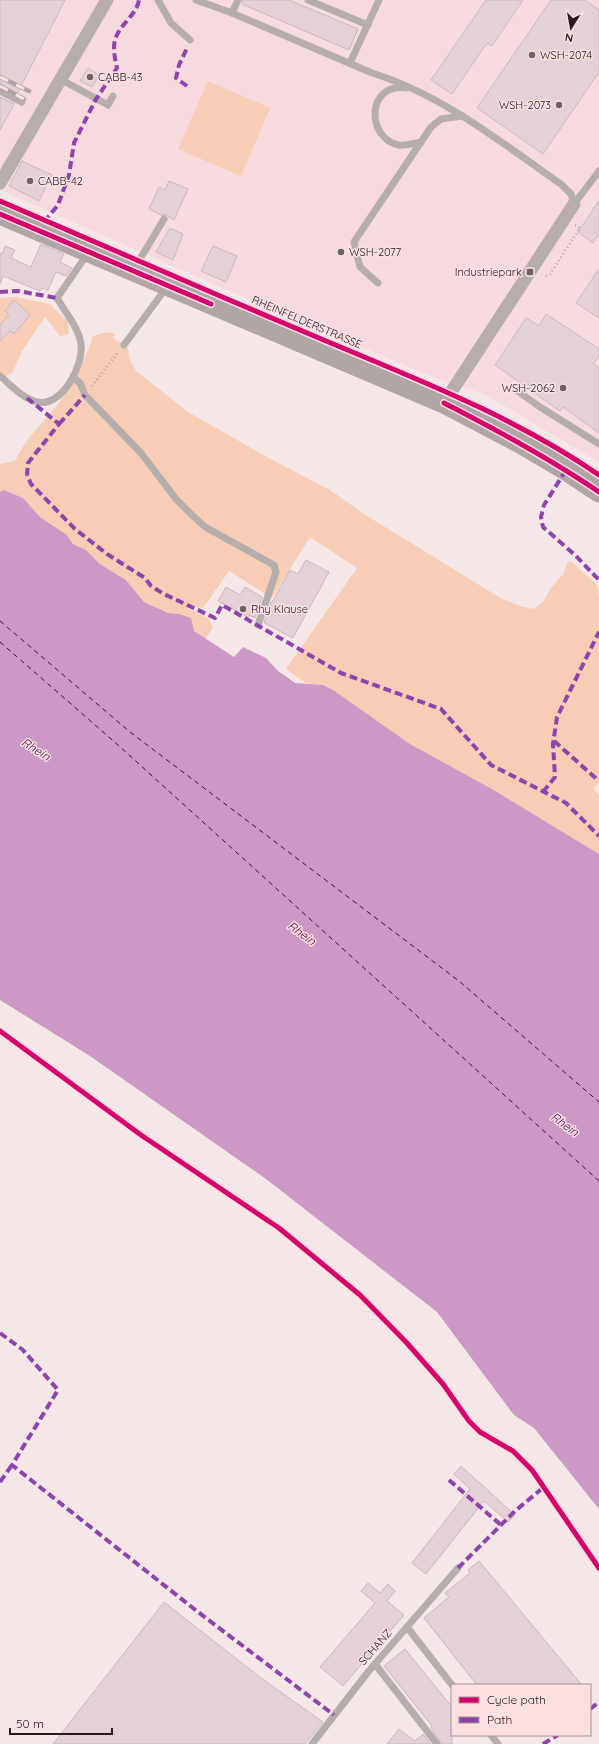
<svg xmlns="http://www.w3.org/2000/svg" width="599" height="1744" font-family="Quicksand,sans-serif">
<rect width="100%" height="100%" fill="#f5e6e7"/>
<path fill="#f7dadd" d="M0,0H599V462L484,394L433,377L241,296L0,190Z"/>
<g fill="#f7cdb5">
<path d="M208,81L270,108L241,176L178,149Z"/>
<path d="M16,297L50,304L68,322L69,334L60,336L45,317L22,351L12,373L0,379V298Z"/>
<path d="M107,332L115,334L113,338L128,348L129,358L136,371L188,412L265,456L330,490L364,514L502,599L520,606L534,609L542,603L551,588L563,574L568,562L571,561L597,585L599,596V782L593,789L599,794V854L492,789L408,743L333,690L323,685L306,683L286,669L357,568L310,537L272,598L229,571L203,608L191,605L189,609L208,618L213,627L205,639L194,631L179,614L168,613L144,602L126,580L100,564L86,550L73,544L67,535L40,517L23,498L4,490L0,492V464L15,461C25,439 43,423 58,404C74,383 85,361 93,336Z"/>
</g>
<path fill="#cc98c6" d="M4,490L23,498L40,517L67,535L73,544L86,550L100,564L126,580L144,602L168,613L179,614L191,618L194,631L234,657L243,647L266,658L278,671L295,683L323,685L333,690L410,744L492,789L599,854V1509L534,1428L514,1415L437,1312L266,1179L90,1056L0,1000V492Z"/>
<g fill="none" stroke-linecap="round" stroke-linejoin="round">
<g stroke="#4b0c4a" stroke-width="1" stroke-dasharray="5 4" stroke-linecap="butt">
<path d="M0,621L130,732L459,981L599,1102"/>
<path d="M0,642L118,745L599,1181"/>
</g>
</g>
<g fill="#e5d0d7" stroke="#c7b9bd">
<path d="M0,0H65L17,94L0,86Z"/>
<path d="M243,0H289L358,29L349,50L242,4Z"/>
<path d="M486,0H523L492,46L487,43L452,94L431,80Z"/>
<path d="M551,0H585L599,10V72L543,154L477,108Z"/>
<path d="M88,68L99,75L92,87L80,81Z"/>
<path d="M0,97L14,104L0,130Z"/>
<path d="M22,161L52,175L39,201L9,186Z"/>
<path d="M169,181L188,189L174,220L166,215H161L149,209L159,187L165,190Z"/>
<path d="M599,201V234L593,243L578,232Z"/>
<path d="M170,228L183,234L173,260L156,252Z"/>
<path d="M41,244L64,254L60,262L72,268L66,276L56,272L48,290L42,288L40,291L3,276L0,284V253L2,254L5,246L15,250L11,258L31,267Z"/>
<path d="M213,246L237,256L226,282L201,271Z"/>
<path d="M599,269V318L576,303Z"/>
<path d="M14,300L30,315L14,334L10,331L0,341V325L9,315L5,311Z"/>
<path d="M546,314L599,349V356L593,364L599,368V433L563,407L560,411L495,365L526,318L539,326Z"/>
<path d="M306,560L329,572L293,638L264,623L271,602H272L290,570L298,574Z"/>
<path d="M226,587L240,595L245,587L262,597L255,618L249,615L248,617L218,601Z"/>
<path d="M461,1466L515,1515L508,1522L484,1501L426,1574L412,1563L470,1489L454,1474Z"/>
<path d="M479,1561L572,1673L582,1685H477L424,1618L449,1597L445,1593L470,1573L468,1570Z"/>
<path d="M368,1583L380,1593L388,1584L395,1591L387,1601L404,1615L343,1686L320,1667L375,1603L361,1591Z"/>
<path d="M164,1602L261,1678L323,1722L305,1744H53Z"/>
<path d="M405,1649L452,1707V1744H442L431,1728L432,1726L384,1666Z"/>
<path d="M399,1729L415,1741L423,1734L431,1744H387Z"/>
</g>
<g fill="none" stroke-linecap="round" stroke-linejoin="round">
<g stroke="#ada5a4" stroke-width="2.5" stroke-dasharray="1 3" stroke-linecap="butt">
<path d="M546,276L550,274L580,228L575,225"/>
<path d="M92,386L118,352"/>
</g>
<g stroke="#b6aeac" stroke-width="7">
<path d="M158,0L171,23L190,40"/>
<path d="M196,0L232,13L372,73C443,95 502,143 562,185L571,194L574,204"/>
<path d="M308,0L368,25"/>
<path d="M232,13L238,0"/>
<path d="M350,63L379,0"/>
<path d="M60,79L108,105L113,96"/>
<path d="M406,88C367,82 365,138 399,145C406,146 415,143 421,142"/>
<path d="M0,91L22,102"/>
<path d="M574,204L599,171"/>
<path d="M134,269L164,219"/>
<path d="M378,283L360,267L354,242L431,127L441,119L462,116"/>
<path d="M124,345L161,295L164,287"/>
<path d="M0,376C11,385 23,399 38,402C62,407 84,365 81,344C79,328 65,312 57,298L88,253"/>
<path d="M74,378L80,383L85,395L141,453L176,499L192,515L205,527L274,565L276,572L258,625"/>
<path d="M516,390L540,407L599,444"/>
<path d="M407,1627L452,1685"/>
<path d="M375,1664L437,1744"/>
<path d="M491,1735L498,1744"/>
<path d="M312,1744L368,1672L458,1568"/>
</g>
<g stroke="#b6aeac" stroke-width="13">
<path d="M0,183L107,0"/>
<path d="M444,403L574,204"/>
</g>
<path stroke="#b1a6a6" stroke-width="21" d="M0,214L444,403L520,443L566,470L599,492"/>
<g stroke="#aea5a5" stroke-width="4.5">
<g id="rail">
<path d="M0,77L29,91"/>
<path d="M0,86L24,99"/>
</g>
</g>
<use href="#rail" stroke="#fbe0e2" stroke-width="3" stroke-dasharray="9" stroke-linecap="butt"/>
<g stroke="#8e44ad" stroke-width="4" stroke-dasharray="8 4" stroke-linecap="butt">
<path d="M187,86L176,78L179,65L188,46"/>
<path d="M44,222L58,205L69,175L74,143L96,99L117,68C115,59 112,47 116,37C121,24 137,14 139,0"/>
<path d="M0,292L18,291L57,298"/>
<path d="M27,398L59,424L28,463L27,474L31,484L75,529L107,554L145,578L151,586L164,594L215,618L222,605L341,673L441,709L491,765L566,803L599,836"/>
<path d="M59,424L85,395"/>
<path d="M566,470L544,505L541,517L543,527L575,555L599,580"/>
<path d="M554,741L599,781"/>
<path d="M543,792L555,777L553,744L557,717L599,632"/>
<path d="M0,1333L23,1350L58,1390L12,1465L198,1612L334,1715"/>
<path d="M449,1480L501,1525"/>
<path d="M0,1482L12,1465"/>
<path d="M458,1568L515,1511L544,1487"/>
<path d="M590,1709L599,1702"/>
<path d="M543,1744L558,1735"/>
</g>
<g stroke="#fbe0e2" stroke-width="8">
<g id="cycleway">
<path d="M0,201C108,248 217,295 326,341C419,380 515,417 599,475"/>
<path d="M0,214L211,304"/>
<path d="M444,403C497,430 549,458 599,492"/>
<path d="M0,1031L141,1135L279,1228L360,1295L406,1342L443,1384L469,1421L480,1432L513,1451L532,1470L599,1568"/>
</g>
</g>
<use href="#cycleway" stroke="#d6006c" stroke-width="5"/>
</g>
<g fill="#706162" stroke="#fbe0e2" stroke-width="1.5">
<circle cx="532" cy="55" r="4"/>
<circle cx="90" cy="77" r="4"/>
<circle cx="559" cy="105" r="4"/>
<circle cx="30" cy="181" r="4"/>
<circle cx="341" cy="252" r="4"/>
<rect x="526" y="268" width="8" height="8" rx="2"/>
<circle cx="563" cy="388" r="4"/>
<circle cx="243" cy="609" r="4"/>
</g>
<g text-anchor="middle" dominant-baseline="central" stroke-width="3" stroke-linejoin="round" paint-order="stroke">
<g font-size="11" fill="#28191b" stroke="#fbe0e2" text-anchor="start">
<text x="540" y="55">WSH-2074</text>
<text x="98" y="77">CABB-43</text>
<text x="551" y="105" text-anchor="end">WSH-2073</text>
<text x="38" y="181">CABB-42</text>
<text x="349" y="252">WSH-2077</text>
<text x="522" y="272" text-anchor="end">Industriepark</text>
<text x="555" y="388" text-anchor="end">WSH-2062</text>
<text x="251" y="609">Rhy Klause</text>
</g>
<g font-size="11" fill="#28191b" stroke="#fbe0e2">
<text transform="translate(307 322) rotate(23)">RHEINFELDERSTRASSE</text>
<text transform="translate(375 1647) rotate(-49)">SCHANZ</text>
</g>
<g font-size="12" font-style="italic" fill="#4b0c4a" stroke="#fbe0e2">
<text transform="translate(36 749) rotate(32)">Rhein</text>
<text transform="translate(302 933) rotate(36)">Rhein</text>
<text transform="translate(565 1124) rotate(36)">Rhein</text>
</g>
</g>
<rect x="451" y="1684" width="140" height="52" fill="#fbe0e2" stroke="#a79092"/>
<rect x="459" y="1697" width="20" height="6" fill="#d6006c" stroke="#a79092"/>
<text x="487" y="1704" font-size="12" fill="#28191b">Cycle path</text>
<rect x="459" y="1717" width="20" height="6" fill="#8e44ad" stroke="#a79092"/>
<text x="487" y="1724" font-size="12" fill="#28191b">Path</text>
<g transform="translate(571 28) rotate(191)" stroke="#fbe0e2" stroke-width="3" paint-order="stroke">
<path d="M0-3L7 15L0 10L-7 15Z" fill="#28191b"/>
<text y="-6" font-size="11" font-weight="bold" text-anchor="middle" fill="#28191b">N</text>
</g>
<path d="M10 1728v6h102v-6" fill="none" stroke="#28191b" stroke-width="2"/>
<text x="16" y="1728" font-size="12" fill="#28191b" stroke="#fbe0e2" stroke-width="3" paint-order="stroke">50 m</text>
</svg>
